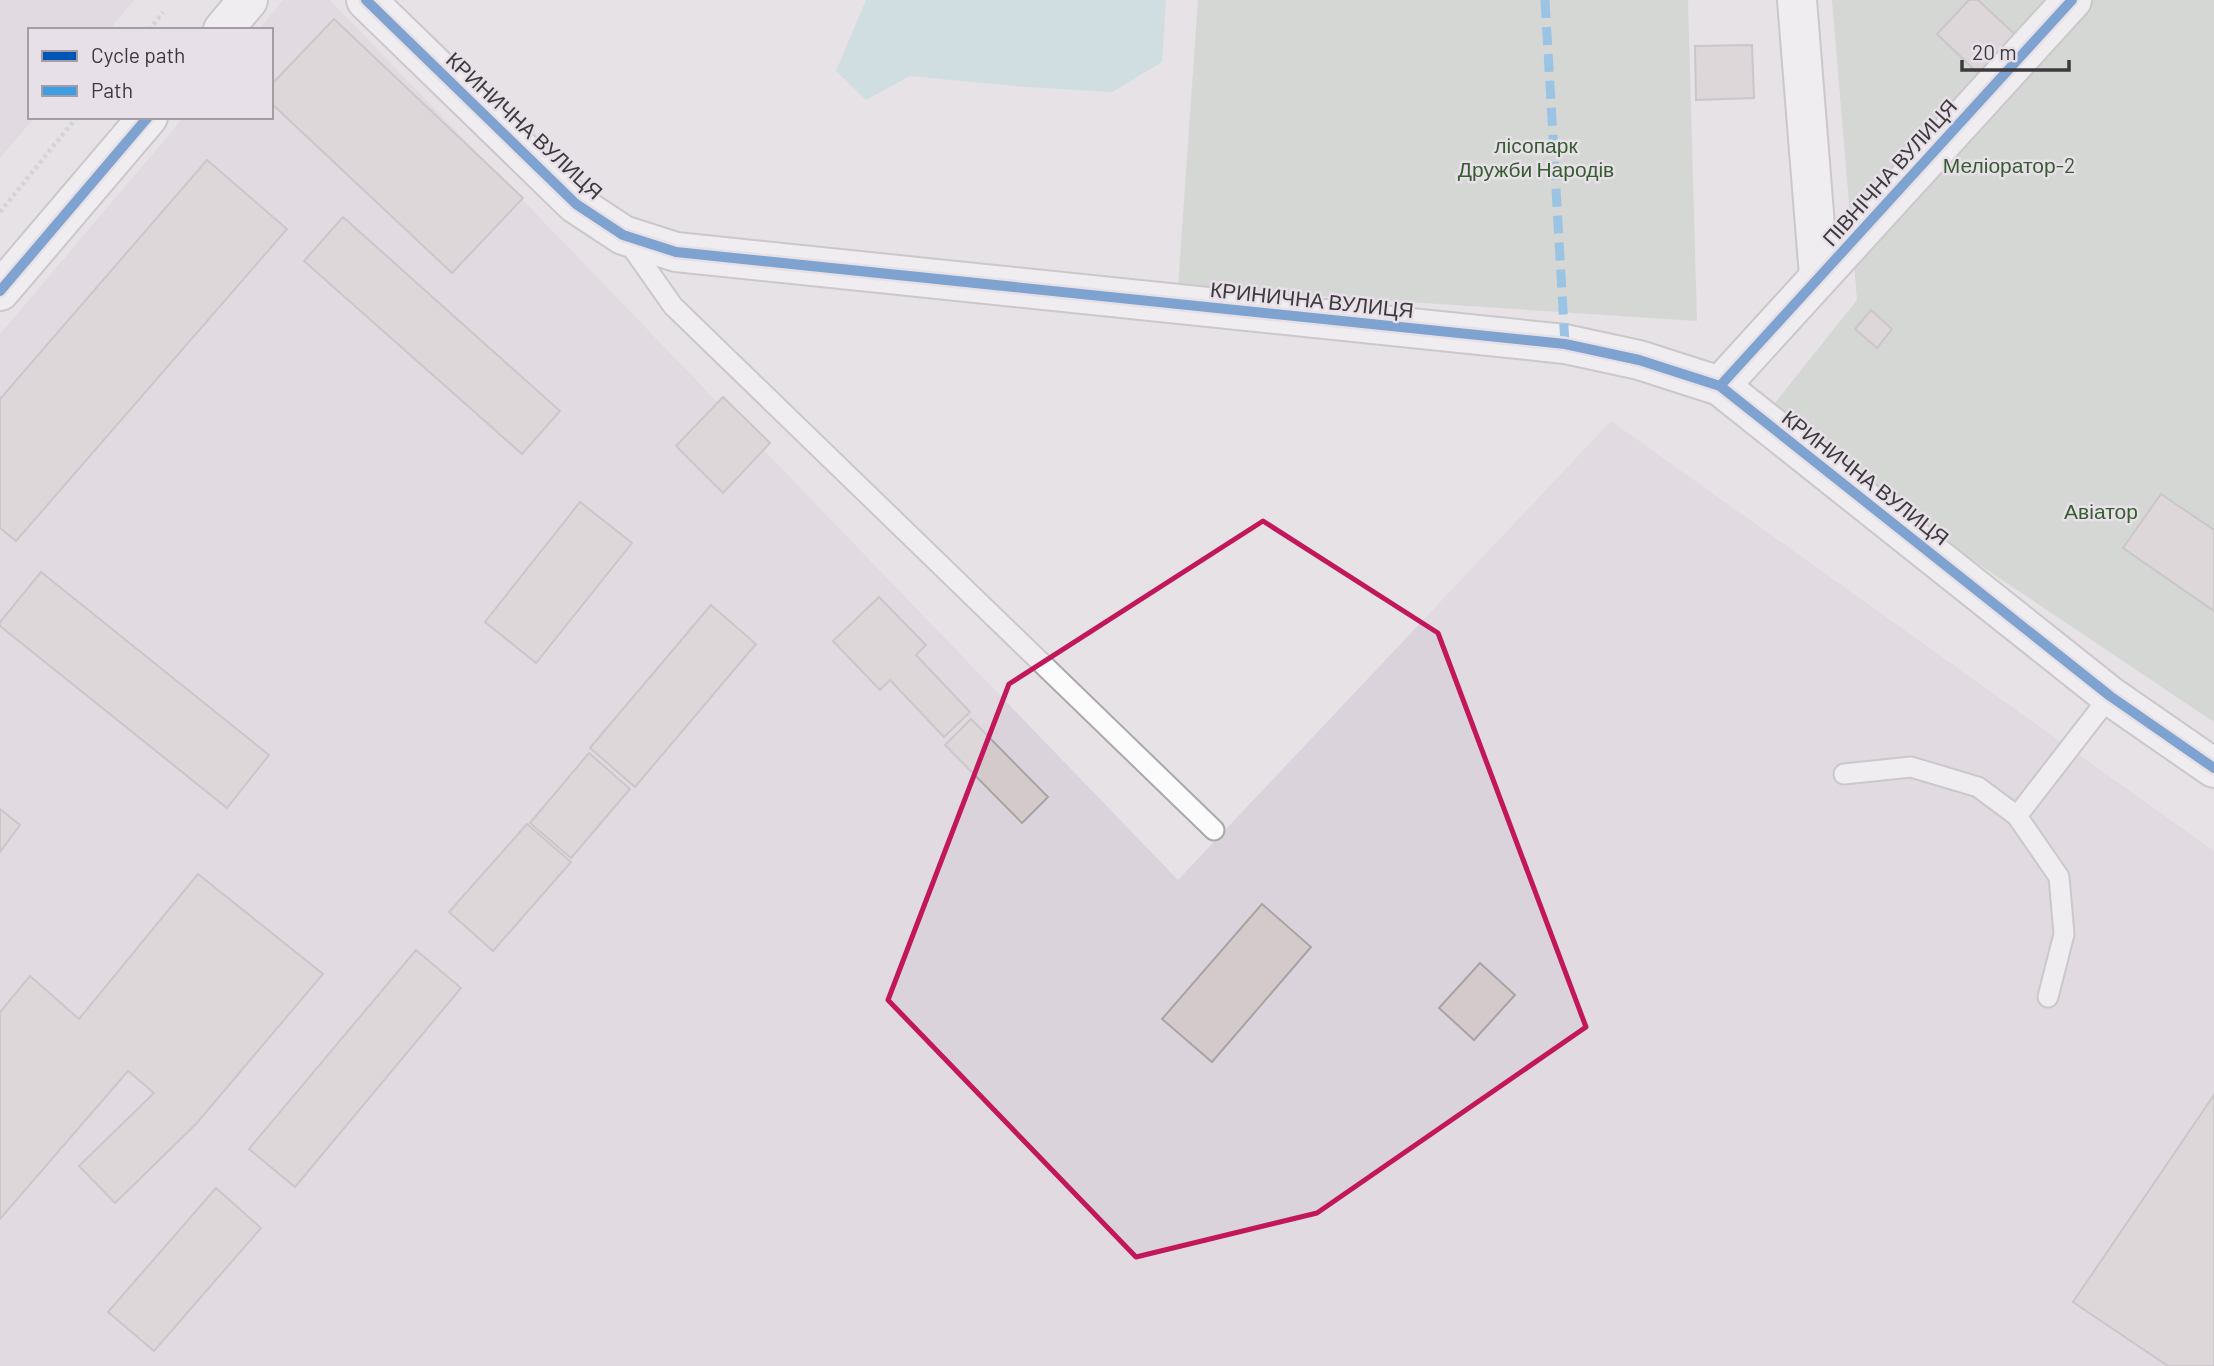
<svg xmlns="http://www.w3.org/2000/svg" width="2214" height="1366" font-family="Barlow,sans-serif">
<rect width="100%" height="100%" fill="#e6e2e6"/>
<g fill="#dbd3db">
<path d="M0,0H134L109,30H30V117H35L0,158Z"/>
<path d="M283,0H330L1178,880L1611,421L2214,851V1366H0V334L184,117H271V30H258Z"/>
</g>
<g fill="#c2cbc1">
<path d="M1198,0H1688L1697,321L1178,287Z"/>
<path d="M1832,0H2214V722L1762,419L1857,300Z"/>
</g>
<path fill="#b5d9dd" d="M866,0H1166L1162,62L1112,92L1027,87L910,76L866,100L836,71Z"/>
<g fill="#d5cacb" stroke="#a8a4a6" stroke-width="2">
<path d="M1969,0H1978L2021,40L1984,79L1937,34Z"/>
<path d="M334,19L523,198L452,273L271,103V85Z"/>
<path d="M1752,45L1754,98L1696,100L1695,46Z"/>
<path d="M207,160L287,229L16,541L0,528V399Z"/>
<path d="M343,217L560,411L522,454L304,261Z"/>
<path d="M1871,310L1892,329L1877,348L1855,329Z"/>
<path d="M723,397L770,443L723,493L676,446Z"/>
<path d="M2161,494L2214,530V611L2123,548Z"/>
<path d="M580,502L632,543L536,663L485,622Z"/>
<path d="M41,572L269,755L227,808L0,626V622Z"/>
<path d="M879,597L926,645L916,655L970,712L944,737L890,680L880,690L833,641Z"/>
<path d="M711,605L756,644L635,787L590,748Z"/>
<path d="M971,719L1048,797L1022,823L945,745Z"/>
<path d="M589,753L630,789L571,858L530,823Z"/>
<path d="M0,809L20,825L0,852Z"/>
<path d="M527,824L571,862L493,951L449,912Z"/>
<path d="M198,874L323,974L196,1124L115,1203L79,1166L154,1093L128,1071L0,1219V1012L30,976L79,1019Z"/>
<path d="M1262,904L1311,947L1212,1062L1162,1019Z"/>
<path d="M416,950L461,988L295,1187L249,1149Z"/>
<path d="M1480,963L1515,995L1474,1040L1439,1008Z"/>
<path d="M2214,1095V1366H2168L2073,1302Z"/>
<path d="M216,1188L261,1228L154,1351L108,1312Z"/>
</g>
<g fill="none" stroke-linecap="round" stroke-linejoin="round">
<g stroke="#aba8ab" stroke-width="23">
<g id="service">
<path d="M628,242L673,306L1214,830"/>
<path d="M1844,774L1911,767L1978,787L2017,816L2059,877L2064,934L2048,997"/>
<path d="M2017,816L2110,696"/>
</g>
</g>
<g stroke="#aba8ab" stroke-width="42">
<g id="minor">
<path d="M1797,0L1819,276"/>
<path d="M223,30L248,0"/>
<path d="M0,291L148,117"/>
<path d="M1720,386L2072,0"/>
</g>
</g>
<g stroke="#aba8ab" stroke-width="42">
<path id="tertiary" d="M366,0L576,204L623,235L676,252L1565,344L1639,360L1720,386L2110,696L2214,768"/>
</g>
<g stroke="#c4c2c4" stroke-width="4.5" stroke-dasharray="3.5 3.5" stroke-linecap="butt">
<path d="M149,30L163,12"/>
<path d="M0,212L77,117"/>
</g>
<use href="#service" stroke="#fbfbfb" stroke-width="19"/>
<use href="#minor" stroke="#fbfbfb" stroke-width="38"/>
<use href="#tertiary" stroke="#fbfbfb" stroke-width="38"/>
<path stroke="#3f9ee3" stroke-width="9" stroke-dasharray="18 9" stroke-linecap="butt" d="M1545,0L1565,344"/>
<g stroke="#e8e0e8" stroke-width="15">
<g id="cycleway">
<path d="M366,0L576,204L623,235L676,252L1565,344L1639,360L1720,386L2110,696L2214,768"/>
<path d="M0,291L148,117"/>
<path d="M1720,386L2072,0"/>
</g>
</g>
<use href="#cycleway" stroke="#0057b8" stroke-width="10"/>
</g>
<path d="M0 0H2214V1366H0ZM1263,521L1438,633L1586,1027L1317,1213L1136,1257L888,1000L1009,684Z" fill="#e6e2e6" fill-opacity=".55" fill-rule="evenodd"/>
<path fill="none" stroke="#c2185b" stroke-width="5" stroke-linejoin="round" d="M1263,521L1438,633L1586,1027L1317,1213L1136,1257L888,1000L1009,684Z"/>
<g text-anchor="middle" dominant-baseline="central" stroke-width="5" stroke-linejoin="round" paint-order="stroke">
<g font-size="21" fill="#3d3a3d" stroke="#e8e0e8">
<text transform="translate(525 125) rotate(43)">КРИНИЧНА ВУЛИЦЯ</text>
<text transform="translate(1889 172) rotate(-48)">ПІВНІЧНА ВУЛИЦЯ</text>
<text transform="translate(1312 299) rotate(6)">КРИНИЧНА ВУЛИЦЯ</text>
<text transform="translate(1866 477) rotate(38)">КРИНИЧНА ВУЛИЦЯ</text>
</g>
<g font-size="21" fill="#355e31" stroke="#e8e0e8">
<text x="1536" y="144">лісопарк<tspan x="1536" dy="24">Дружби Народів</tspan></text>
<text x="2009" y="164">Меліоратор-2</text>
<text x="2101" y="510">Авіатор</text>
</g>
</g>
<rect x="28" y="28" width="245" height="91" fill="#e8e0e8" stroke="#a49ea4" stroke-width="2"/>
<rect x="42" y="51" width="35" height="10" fill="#0057b8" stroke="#a49ea4" stroke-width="2"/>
<text x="91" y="63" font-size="21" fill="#3d3a3d">Cycle path</text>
<rect x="42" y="86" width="35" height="10" fill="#3f9ee3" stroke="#a49ea4" stroke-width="2"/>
<text x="91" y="98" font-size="21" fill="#3d3a3d">Path</text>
<path d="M1962 60v10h107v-10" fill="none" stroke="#3d3a3d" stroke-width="3.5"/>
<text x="1972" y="60" font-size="21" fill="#3d3a3d" stroke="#e8e0e8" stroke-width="5" paint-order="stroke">20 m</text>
</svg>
